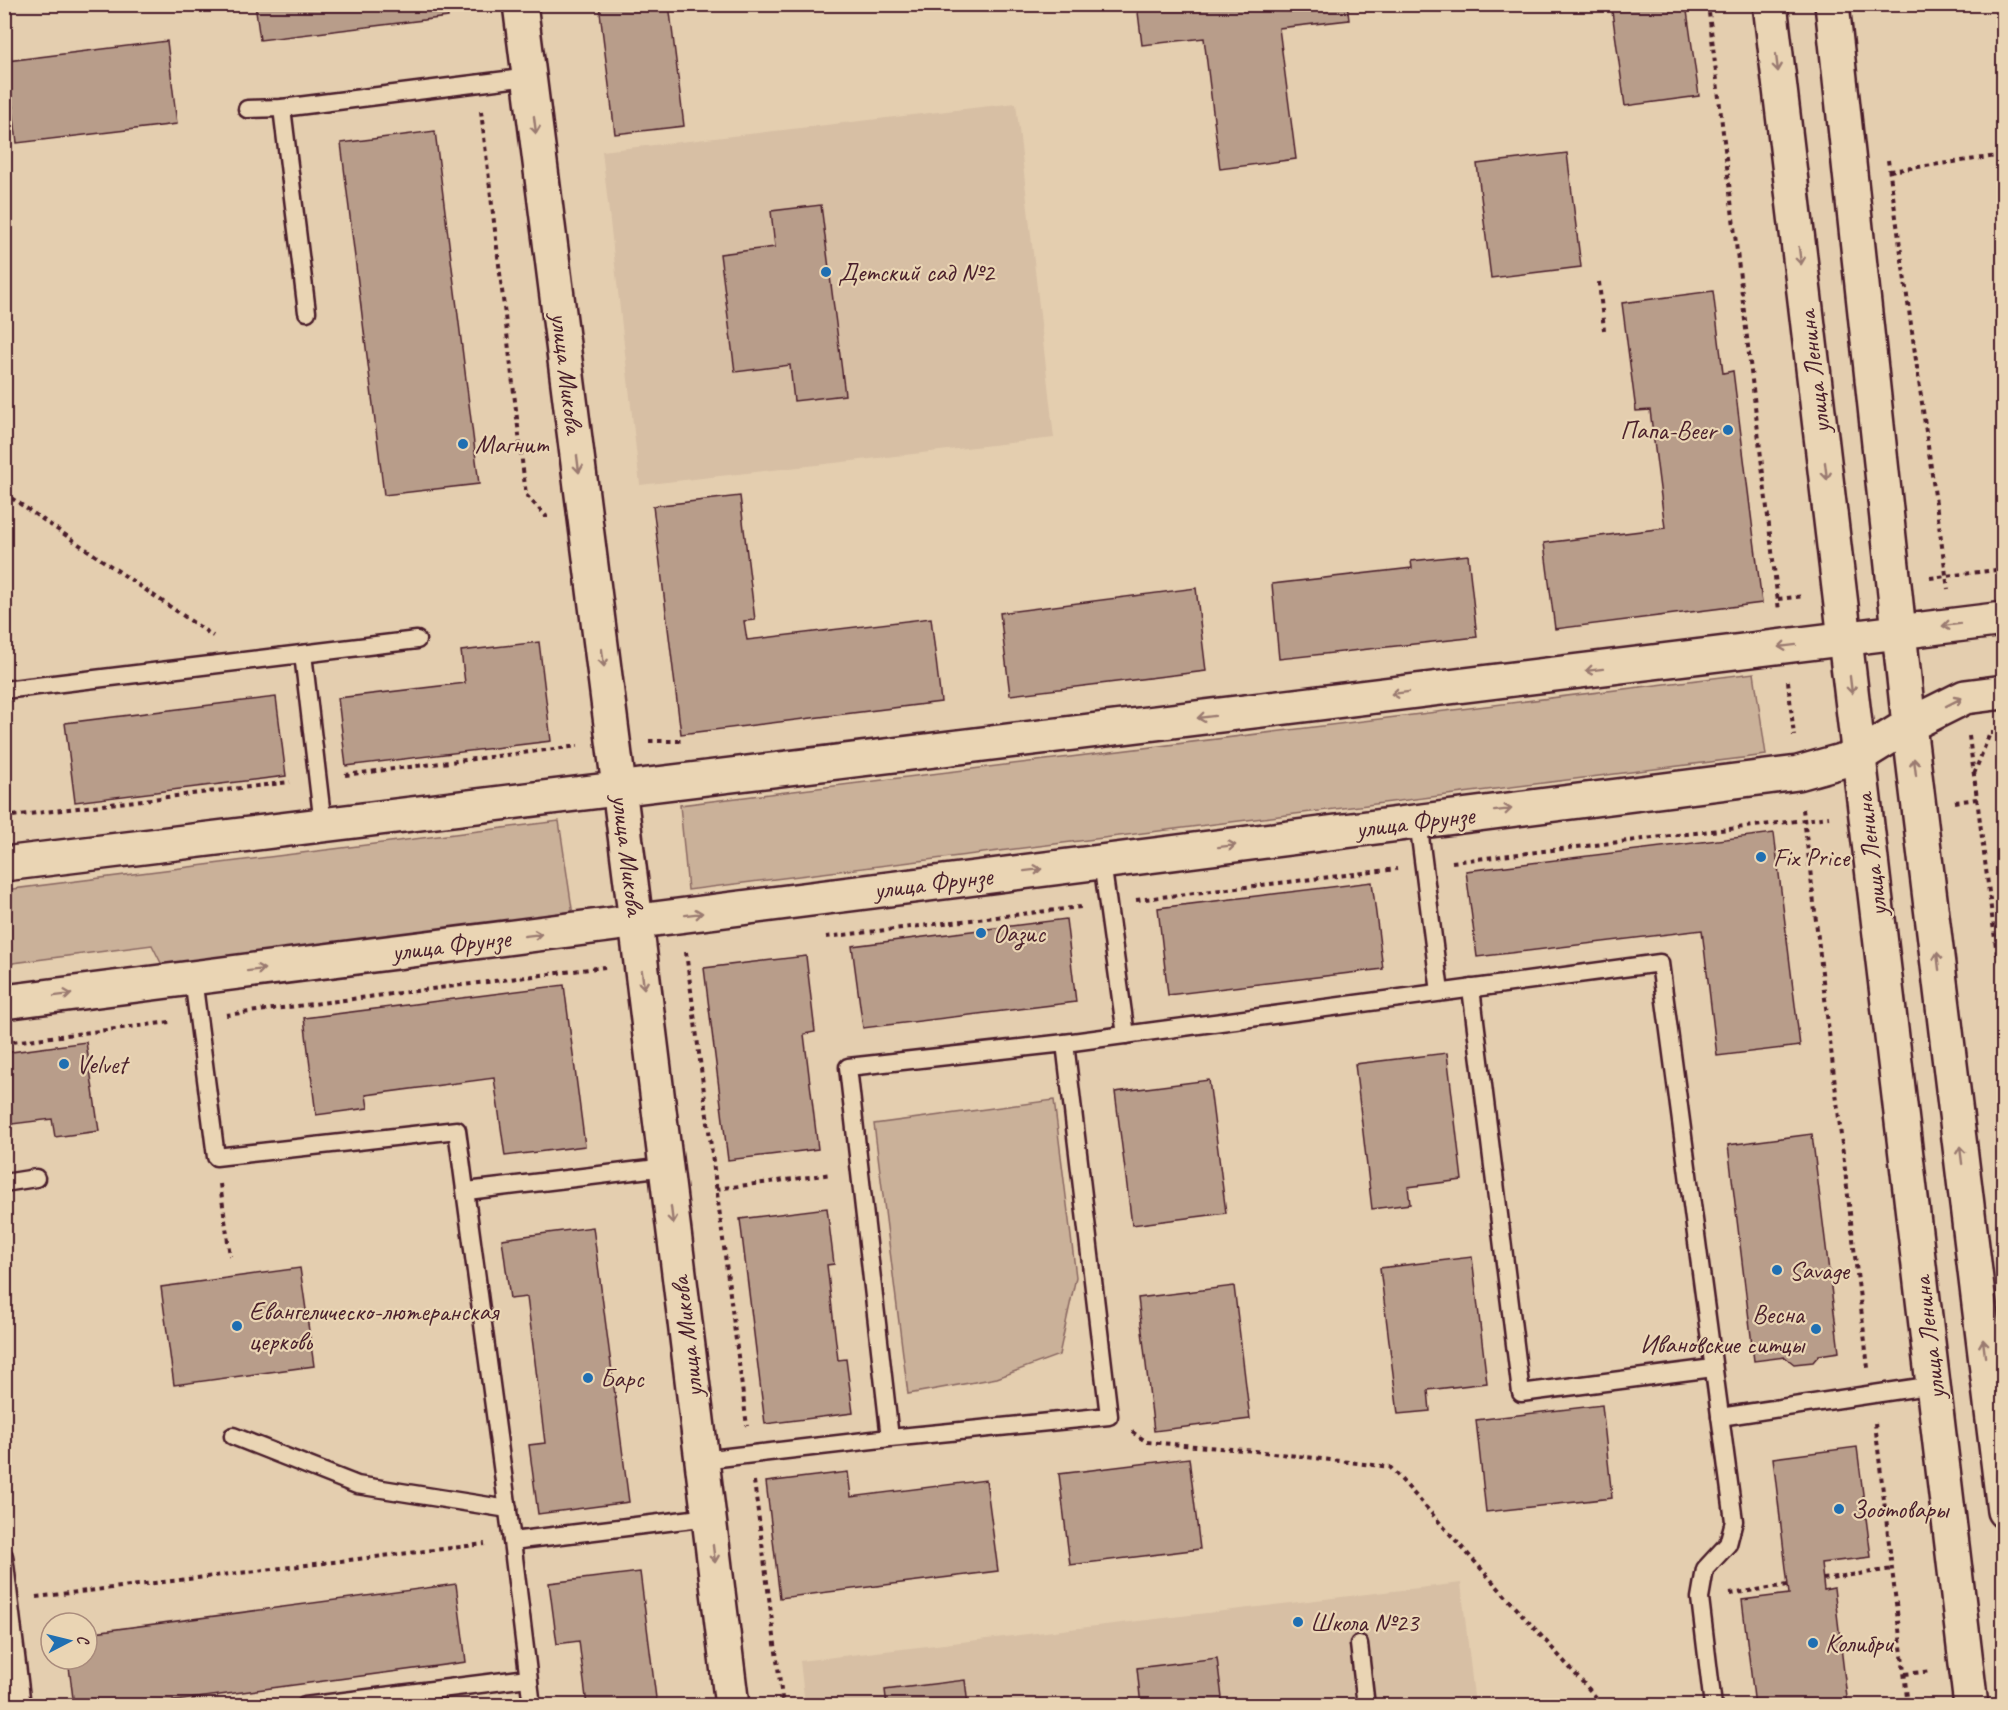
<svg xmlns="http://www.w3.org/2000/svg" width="2008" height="1710" font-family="Caveat,sans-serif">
<rect width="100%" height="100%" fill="#e4ceaf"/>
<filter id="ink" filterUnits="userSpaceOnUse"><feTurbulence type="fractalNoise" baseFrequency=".0167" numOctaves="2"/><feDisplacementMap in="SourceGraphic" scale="12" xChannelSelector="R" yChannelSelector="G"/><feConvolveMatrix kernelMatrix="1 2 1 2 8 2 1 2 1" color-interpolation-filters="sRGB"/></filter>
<g filter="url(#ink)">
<g fill="#d7bfa4">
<path d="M1016,103L1054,438L640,485L602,151Z"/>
<path d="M1461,1583L1475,1705H805L800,1661Z"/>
</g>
<g fill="#cab199" stroke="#8a6862" stroke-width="1.5">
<path d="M1754,673L1766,755L688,890L680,805Z"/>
<path d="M559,821L574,922L163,967L152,945L13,963L5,981V890Z"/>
<path d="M1054,1100L1076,1277L1059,1355L997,1378L908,1394L874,1124Z"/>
</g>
<g fill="#b89d8a" stroke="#4a1f2b" stroke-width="1.5">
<path d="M255,4H446L448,17L260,40Z"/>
<path d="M599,4H669L684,126L615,134Z"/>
<path d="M1137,4H1347L1349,20L1279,28L1296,159L1220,169L1204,38L1142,45Z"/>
<path d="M1611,4H1686L1699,96L1625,106Z"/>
<path d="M167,41L177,124L17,143L7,61Z"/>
<path d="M435,131L479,484L384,495L341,143Z"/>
<path d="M1567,153L1581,267L1491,278L1477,164Z"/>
<path d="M821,205L845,395L794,401L790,365L735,372L720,254L775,247L771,211Z"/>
<path d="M1713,291L1723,373L1733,371L1762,603L1555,629L1544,543L1665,528L1650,410L1636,411L1622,303Z"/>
<path d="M740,496L755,620L744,621L747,640L931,618L941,702L681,734L653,506Z"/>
<path d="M1468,555L1477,637L1279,659L1272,584L1412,568L1411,561Z"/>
<path d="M1196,588L1206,671L1010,695L1000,613Z"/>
<path d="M539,642L551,741L346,766L338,698L465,683L461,651Z"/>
<path d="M276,697L286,776L75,802L65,723Z"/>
<path d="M2004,747V802L1997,748Z"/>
<path d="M1774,833L1800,1046L1717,1056L1702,930L1477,957L1466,871Z"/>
<path d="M1372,882L1383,969L1168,995L1158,908Z"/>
<path d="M1066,919L1076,1002L863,1028L852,946Z"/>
<path d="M806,956L815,1032L804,1034L818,1149L728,1160L704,968Z"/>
<path d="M564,985L585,1146L505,1156L494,1078L366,1095L368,1108L316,1115L304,1018Z"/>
<path d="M86,1042L99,1131L55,1137L52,1119L4,1125V1053Z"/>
<path d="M1447,1053L1462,1180L1408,1187L1410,1204L1372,1209L1355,1064Z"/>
<path d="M1209,1080L1226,1213L1132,1225L1115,1092Z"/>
<path d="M1812,1134L1839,1352L1819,1355L1813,1362L1794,1364L1785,1357L1754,1361L1728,1145Z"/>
<path d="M827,1208L834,1264L827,1265L838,1360L846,1359L853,1413L765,1424L740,1219Z"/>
<path d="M593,1227L629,1502L538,1514L529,1445L545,1443L527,1297L510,1299L502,1239Z"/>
<path d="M1472,1257L1487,1383L1428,1390L1430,1411L1398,1414L1380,1268Z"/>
<path d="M300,1268L314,1366L174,1385L161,1287Z"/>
<path d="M1234,1286L1250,1419L1154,1431L1138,1298Z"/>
<path d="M1602,1405L1612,1498L1486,1512L1476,1420Z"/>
<path d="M1857,1447L1871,1557L1821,1563L1824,1590L1834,1588L1848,1706H1755L1742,1600L1789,1594L1773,1458Z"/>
<path d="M1189,1458L1200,1549L1070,1565L1059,1474Z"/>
<path d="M848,1472L851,1497L986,1480L998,1571L780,1598L766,1482Z"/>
<path d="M640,1572L657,1706H587L579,1641L557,1644L549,1583Z"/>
<path d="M456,1584L466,1662L137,1706H74L68,1659H87V1633Z"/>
<path d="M1217,1658L1223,1706H1141L1137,1668Z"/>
<path d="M965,1680L968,1706H887L885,1690Z"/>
</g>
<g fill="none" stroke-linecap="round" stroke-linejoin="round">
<g stroke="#4a1f2b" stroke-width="21">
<g id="lane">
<path d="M282,108L307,312"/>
<path d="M247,109L282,108L529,77"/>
<path d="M303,654L323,825"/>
<path d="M4,690L417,640"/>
<path d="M1418,821L1440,992"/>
<path d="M1102,862L1126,1035"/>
<path d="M193,978L216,1157L457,1130L512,1541"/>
<path d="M1471,988L1521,1393L1713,1368"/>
<path d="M1065,1043L1660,963L1734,1521L1728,1544L1705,1569L1700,1598L1713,1706"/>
<path d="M4,1183L36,1178"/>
<path d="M467,1191L666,1167"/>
<path d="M1720,1417L1934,1385"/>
<path d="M233,1436L357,1485L508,1509"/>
<path d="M702,1460L890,1438L1109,1416L1065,1043L848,1067L890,1438"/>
<path d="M4,1556L22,1706"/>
<path d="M1359,1644L1366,1706"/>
<path d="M305,1706L528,1678"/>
<path d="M532,1706L512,1541L709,1517"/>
</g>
</g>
<g stroke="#4a1f2b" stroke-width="38">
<g id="street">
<path d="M520,4L636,922L732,1706"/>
<path d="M4,864L2004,619"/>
<path d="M4,1002L1798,773L1859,756L1909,725L1965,697L2004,692"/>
</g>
</g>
<g stroke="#4a1f2b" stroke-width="38">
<g id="secondary">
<path d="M1770,4L1971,1706"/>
<path d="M1832,4L1909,725L2004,1511"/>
</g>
</g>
<g stroke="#4a1f2b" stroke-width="4" stroke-dasharray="4.5 4.5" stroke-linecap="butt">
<path d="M1708,4L1779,611"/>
<path d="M481,111L526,495L546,516V518"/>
<path d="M1888,160L1948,589"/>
<path d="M1890,171L2004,155"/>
<path d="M1599,282L1604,330"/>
<path d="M4,493L213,636"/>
<path d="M1930,578L2004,569"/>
<path d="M1778,599L1804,596"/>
<path d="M1788,681L1794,736"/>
<path d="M1969,736L1997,955L2004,971"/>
<path d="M649,741H683"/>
<path d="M1974,774L1990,733H1993"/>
<path d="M345,775L578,746"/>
<path d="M1955,802L1977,799"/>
<path d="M1803,809L1868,1368"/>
<path d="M4,817L290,782"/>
<path d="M1452,862L1829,817"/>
<path d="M1136,900L1397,869"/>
<path d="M826,937L1081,907"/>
<path d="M686,952L747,1426"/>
<path d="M226,1015L605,967"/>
<path d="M4,1043L170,1022"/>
<path d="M220,1184L230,1256"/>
<path d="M716,1189L832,1174"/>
<path d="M1875,1423L1908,1706"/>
<path d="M1132,1432L1147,1442L1255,1451L1390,1467L1604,1706"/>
<path d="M754,1481L783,1706"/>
<path d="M1823,1579L1893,1569"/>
<path d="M1730,1594L1788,1585"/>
<path d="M36,1597L485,1544"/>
<path d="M1905,1674L1931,1671"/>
</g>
<use href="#lane" stroke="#ead5b4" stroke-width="16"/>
<use href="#street" stroke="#ead5b4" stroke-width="33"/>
<use href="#secondary" stroke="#ead5b4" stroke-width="33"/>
</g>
<defs><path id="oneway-shaft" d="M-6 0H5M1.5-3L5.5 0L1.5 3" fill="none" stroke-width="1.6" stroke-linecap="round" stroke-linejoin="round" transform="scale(1.5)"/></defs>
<g stroke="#9a7a70">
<use href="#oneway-shaft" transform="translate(1777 63) rotate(83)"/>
<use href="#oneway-shaft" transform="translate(535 125) rotate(83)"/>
<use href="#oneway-shaft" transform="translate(1800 256) rotate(83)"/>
<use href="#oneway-shaft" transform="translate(578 464) rotate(83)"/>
<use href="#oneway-shaft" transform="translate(1826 471) rotate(83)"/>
<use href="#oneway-shaft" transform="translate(1951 625) rotate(173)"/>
<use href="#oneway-shaft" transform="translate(1787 646) rotate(173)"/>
<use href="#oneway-shaft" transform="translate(603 658) rotate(83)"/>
<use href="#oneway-shaft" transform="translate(1594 670) rotate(173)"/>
<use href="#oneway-shaft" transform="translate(1851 685) rotate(83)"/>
<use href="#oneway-shaft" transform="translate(1400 693) rotate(173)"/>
<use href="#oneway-shaft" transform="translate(1954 702) rotate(-27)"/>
<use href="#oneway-shaft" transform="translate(1206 717) rotate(173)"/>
<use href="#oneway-shaft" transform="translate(1915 767) rotate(-97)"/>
<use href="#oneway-shaft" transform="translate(1503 810) rotate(-7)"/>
<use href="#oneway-shaft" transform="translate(1227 846) rotate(-7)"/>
<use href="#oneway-shaft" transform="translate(1033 870) rotate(-7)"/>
<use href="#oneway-shaft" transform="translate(694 914) rotate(-7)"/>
<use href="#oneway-shaft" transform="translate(533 935) rotate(-7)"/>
<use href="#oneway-shaft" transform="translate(1938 961) rotate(-97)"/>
<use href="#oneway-shaft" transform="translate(256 970) rotate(-7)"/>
<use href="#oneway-shaft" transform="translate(643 980) rotate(83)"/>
<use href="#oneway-shaft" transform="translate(63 995) rotate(-7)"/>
<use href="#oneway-shaft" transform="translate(1961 1155) rotate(-97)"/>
<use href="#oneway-shaft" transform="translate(672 1215) rotate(83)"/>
<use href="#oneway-shaft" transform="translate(1984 1348) rotate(-97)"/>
<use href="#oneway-shaft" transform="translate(714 1554) rotate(83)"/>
</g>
</g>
<g fill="#1f6fb2" stroke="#ead5b4" stroke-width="2">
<circle cx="826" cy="272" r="6"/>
<circle cx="1728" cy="430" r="6"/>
<circle cx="463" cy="444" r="6"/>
<circle cx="1761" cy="857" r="6"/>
<circle cx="981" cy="933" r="6"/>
<circle cx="64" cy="1064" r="6"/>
<circle cx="1777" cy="1270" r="6"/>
<circle cx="237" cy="1326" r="6"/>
<circle cx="1816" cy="1329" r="6"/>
<circle cx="588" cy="1378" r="6"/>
<circle cx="1839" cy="1509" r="6"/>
<circle cx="1298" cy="1622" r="6"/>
<circle cx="1813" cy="1643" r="6"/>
</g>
<g text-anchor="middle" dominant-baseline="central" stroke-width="4.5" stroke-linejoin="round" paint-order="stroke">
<g font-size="26" fill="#4a1f2b" stroke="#ead5b4" text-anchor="start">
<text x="838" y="272">Детский сад №2</text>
<text x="1716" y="430" text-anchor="end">Папа-Beer</text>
<text x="475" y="444">Магнит</text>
<text x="1773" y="857">Fix Price</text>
<text x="993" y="933">Оазис</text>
<text x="76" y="1064">Velvet</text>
<text x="1789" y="1270">Savage</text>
<text x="249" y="1311">Евангелическо-лютеранская<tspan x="249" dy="30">церковь</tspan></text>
<text x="1804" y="1314" text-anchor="end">Весна<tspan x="1804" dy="30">Ивановские ситцы</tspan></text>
<text x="600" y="1378">Барс</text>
<text x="1851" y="1509">Зоотовары</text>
<text x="1310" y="1622">Школа №23</text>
<text x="1825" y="1643">Колибри</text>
</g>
<g font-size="26" fill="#4a1f2b" stroke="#ead5b4">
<text transform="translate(1814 372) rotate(-97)">улица Ленина</text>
<text transform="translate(567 373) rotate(83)">улица Микова</text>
<text transform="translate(1415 822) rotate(-7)">улица Фрунзе</text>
<text transform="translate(628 855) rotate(83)">улица Микова</text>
<text transform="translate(1871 855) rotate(-97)">улица Ленина</text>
<text transform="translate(933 883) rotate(-7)">улица Фрунзе</text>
<text transform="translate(451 945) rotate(-7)">улица Фрунзе</text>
<text transform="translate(687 1337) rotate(-97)">улица Микова</text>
<text transform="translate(1929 1338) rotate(-97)">улица Ленина</text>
</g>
</g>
<rect width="2008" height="1710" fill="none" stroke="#ead5b4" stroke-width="24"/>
<rect x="12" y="12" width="1984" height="1686" fill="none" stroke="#4a1f2b" stroke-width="2" filter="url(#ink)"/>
<g transform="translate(69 1641) rotate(83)"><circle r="28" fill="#ead5b4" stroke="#aa8c7d" stroke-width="1.5"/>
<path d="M0-4.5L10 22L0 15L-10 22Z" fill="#1f6fb2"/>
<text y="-9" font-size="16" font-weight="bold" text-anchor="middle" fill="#4a1f2b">С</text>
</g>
</svg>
